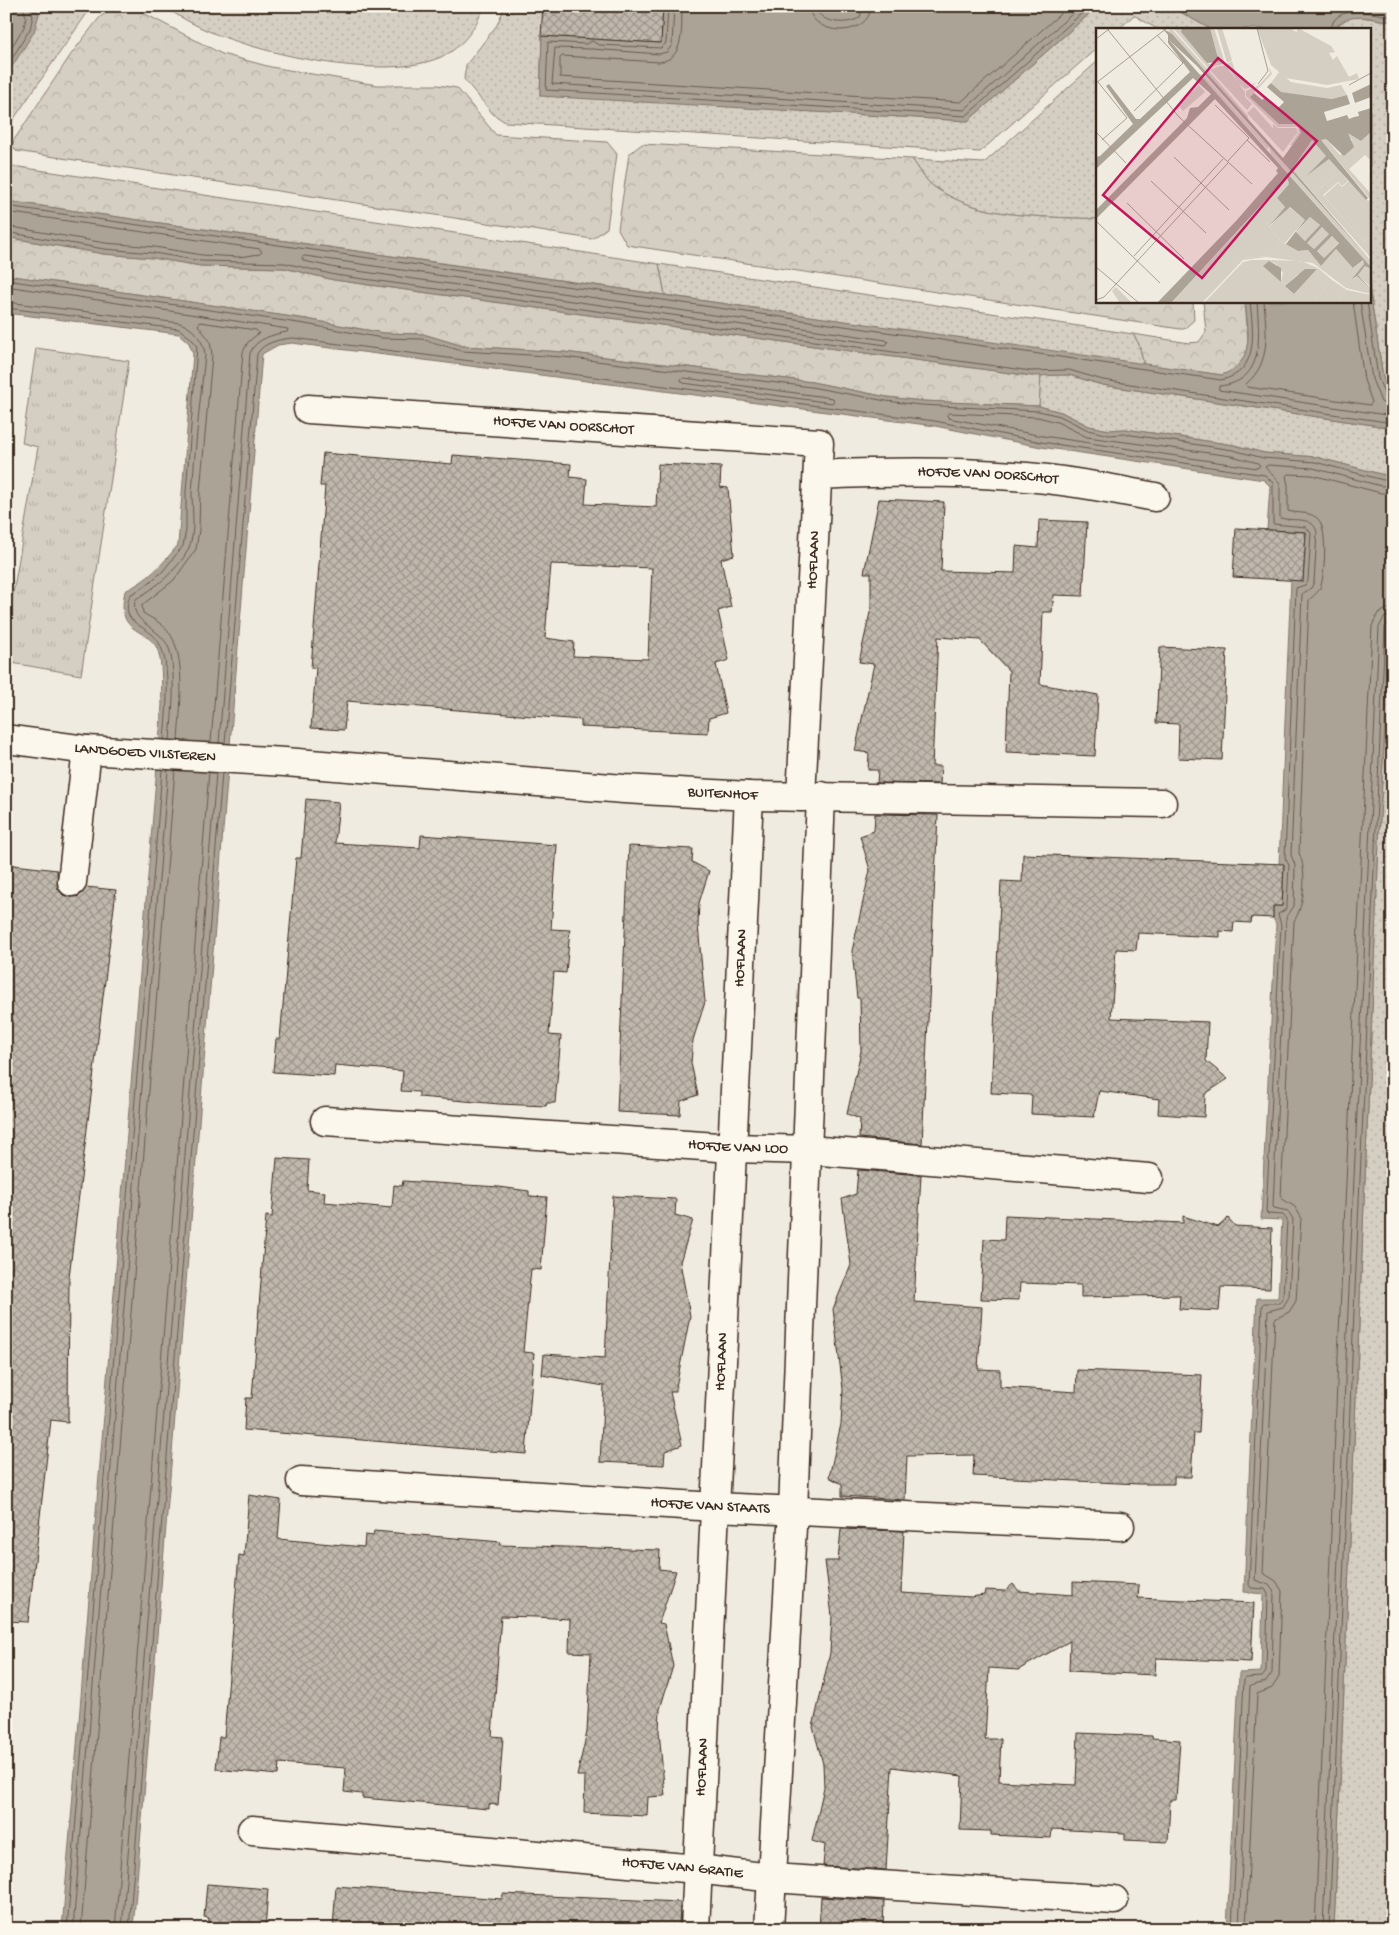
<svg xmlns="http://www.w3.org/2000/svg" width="1399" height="1935" font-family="'Gochi Hand',sans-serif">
<defs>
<pattern id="grass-dots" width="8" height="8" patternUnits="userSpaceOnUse" patternTransform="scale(1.25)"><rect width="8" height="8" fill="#d5cec3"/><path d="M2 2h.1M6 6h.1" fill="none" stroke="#b8b1a7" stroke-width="1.8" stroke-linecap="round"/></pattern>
<pattern id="forest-crowns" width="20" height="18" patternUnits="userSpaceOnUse" patternTransform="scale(1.25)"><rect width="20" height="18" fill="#d5cec3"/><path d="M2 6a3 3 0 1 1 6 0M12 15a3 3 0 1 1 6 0" fill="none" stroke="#b8b1a7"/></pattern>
<pattern id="park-tufts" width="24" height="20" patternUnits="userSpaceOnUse" patternTransform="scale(1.25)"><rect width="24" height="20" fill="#d5cec3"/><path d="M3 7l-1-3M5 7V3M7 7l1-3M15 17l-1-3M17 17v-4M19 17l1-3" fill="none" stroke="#b8b1a7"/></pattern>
<pattern id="building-cross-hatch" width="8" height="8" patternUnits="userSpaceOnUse" patternTransform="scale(1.25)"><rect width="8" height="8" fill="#c0b8ad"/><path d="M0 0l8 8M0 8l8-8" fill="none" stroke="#9d968c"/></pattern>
</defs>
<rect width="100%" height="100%" fill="#f0ebe0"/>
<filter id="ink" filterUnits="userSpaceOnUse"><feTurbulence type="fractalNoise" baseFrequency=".02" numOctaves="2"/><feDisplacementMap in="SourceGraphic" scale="10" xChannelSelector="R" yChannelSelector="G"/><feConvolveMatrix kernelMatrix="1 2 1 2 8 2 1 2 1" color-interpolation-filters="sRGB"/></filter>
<g filter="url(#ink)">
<g fill="url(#grass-dots)" stroke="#887c70">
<path d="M33,6H92L6,130V76L39,14Z"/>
<path d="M162,6H484C476,28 462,48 441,57C384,82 269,55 213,33C195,26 179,16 162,6Z"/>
<path d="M505,6H543L540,95L968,121L1098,6H1170L1210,29H1157L1134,15L1119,29H1098V47L980,152L505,122L493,114L464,79L466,65L497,25Z"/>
<path d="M1354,16L1393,22V398L1387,390L1383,377L1370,292V29H1334L1345,19Z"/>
<path d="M1098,61V219C1044,216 979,220 933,186C925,180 918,167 912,159L984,163Z"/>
<path d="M659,264L1133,334L1139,344L1144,365L665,295Z"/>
<path d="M1041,374L1069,375L1102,385L1393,428V474L1384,475L1316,457L1264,453L1234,445L1125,429L1109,430L1089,426L1061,412L1039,406Z"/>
<path d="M1393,579V1929H1334L1380,817Z"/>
</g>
<g fill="url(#forest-crowns)" stroke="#887c70">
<path d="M130,6L222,54L271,67L377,85H438L457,88L496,135L607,142L617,154L607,228L592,239L16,151L12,146L14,140L72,53L100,17L114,7Z"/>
<path d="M642,144L912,159C918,167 925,180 933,186C979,220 1044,216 1098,219V301H1193L1194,320L1184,329H1180L627,245L618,229L629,154Z"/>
<path d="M6,165L659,264L665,295L6,201Z"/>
<path d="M6,237L104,254L153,258L201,266L284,268L334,280L1032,376L1041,374L1039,406L922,401L887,397L812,382L564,352L463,346L423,334L383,333L306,319L6,275Z"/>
<path d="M1203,301H1245L1248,339L1246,356L1241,364L1231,372L1222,375L1144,365L1139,344L1133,334L1189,343L1199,342L1206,332Z"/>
</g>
<path fill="url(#park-tufts)" stroke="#887c70" d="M36,348L129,361L81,675L6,662V635L38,447L22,443Z"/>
<g fill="#aca397" stroke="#7f7367">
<path d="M6,6H33L39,14L34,32L6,76Z"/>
<path d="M663,6H788L852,10V6H1098L968,121L540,96L542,36L661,43Z"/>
<path d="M1170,6H1393V22C1371,19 1350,10 1334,29H1210Z"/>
<path d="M6,201L1222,375C1256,362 1248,332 1245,301H1370V292L1383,377L1387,390L1393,398V428L1102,385L1069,375L1032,376L334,280L284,268L201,266L153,258L104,254L6,237Z"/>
<path d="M6,275L306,319L383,333L423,334L463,346L564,352L812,382L887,397L922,401L1039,406L1061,412L1089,426L1109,430L1125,429L1234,445L1264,453L1316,457L1384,475L1393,474V579L1380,817L1334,1929H1227L1239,1673L1261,1672L1263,1594L1244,1592L1257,1298H1278L1282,1220L1261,1219L1276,924L1273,918V906H1282L1284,865L1279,864L1291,580H1303L1306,532L1267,530L1270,486L1264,480L1041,447L935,426L292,343L278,345L262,354L133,1929H62L162,705C161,689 163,670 159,654C152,625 114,639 125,591C148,580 162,565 178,545L193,354L189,343L179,334L6,313Z"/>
</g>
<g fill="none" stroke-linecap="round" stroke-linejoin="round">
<g stroke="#685a4e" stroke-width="1">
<path d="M668,6L666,43L661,48L599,45L592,41L586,44L548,42L546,90L966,116L1090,6"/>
<path d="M674,6L672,45L667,52L659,54L592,49L555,48L552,84L964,110L1081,6"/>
<path d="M682,6C681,26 686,59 659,62L562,56L560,58V77L961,102L1069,6"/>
<path d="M809,6C810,37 870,39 871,6"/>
<path d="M816,6C817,24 849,26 860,17L863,6"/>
<path d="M1331,29C1334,2 1376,14 1393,17"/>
<path d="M6,56L24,27L26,17L23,6"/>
<path d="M6,68L30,29L33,16L29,6"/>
<path d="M6,206L1221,380C1260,372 1253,332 1250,301"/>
<path d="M6,212L260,249L262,252L260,254L239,257L202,255L155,247L105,243L6,226"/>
<path d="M6,232L104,249L154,253L201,261L285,263L335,275L1031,371L1069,370L1103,380L1393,423"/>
<path d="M305,256L886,340L888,342L886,345L336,268L304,261L302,258Z"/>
<path d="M6,280L305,324L382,338L422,339L462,351L563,357L811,387L886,401L921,405L1039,411L1060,416L1088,430L1109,435L1125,434L1233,450L1263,458L1315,462L1383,480L1393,479"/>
<path d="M6,286L288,329L287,332C274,334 255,339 250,353L219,743"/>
<path d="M1257,301C1259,336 1266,382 1219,386V390L1393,416"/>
<path d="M1264,301C1266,332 1272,362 1246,384L1247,387L1370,405L1372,402L1364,380L1353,301"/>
<path d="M1360,301L1372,379L1381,402L1393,408"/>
<path d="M1367,301L1378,378L1386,398L1393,401"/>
<path d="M6,302L180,323C194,328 204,341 205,355C200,401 195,447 192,493C192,510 196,533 188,550C178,570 155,588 136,599C127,621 159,627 168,646C177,665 172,718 170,740"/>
<path d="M6,308L179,329L192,339L197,347L186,492V530L183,546L163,571L144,587L130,595C118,627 149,623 159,643C172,666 166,713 164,740"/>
<path d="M684,378L833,398L834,401L832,403L683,383L681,380Z"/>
<path d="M949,413L1038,417L1057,422L1087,437L1232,456L1258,463L1260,466L1257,468L1043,436L948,418L947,415Z"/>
<path d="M178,740C180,712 187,654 168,631C162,623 151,618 143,613L142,605L174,580L196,549L199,530L200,492L212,355L210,341L198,325L200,322L256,330L259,333L248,342L243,352L211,742"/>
<path d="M225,743L257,354C263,342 281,339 293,338L935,421L1041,442L1265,475L1273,483V524L1306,527L1311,533L1308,581L1305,585L1296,588L1285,858L1289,865L1287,905L1285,910L1278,914L1281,925L1266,1212L1268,1214L1283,1215L1287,1220L1283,1297L1279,1303H1264L1262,1305L1249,1585L1251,1588L1265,1589L1268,1594L1266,1672L1262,1677L1246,1678L1244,1680L1232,1929"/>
<path d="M67,1929L162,770"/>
<path d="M73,1929L168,770"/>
<path d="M81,1929L175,770"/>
<path d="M115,1929L209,772"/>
<path d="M122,1929L216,773"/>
<path d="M129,1929L222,773"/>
<path d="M1239,1929L1250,1686L1266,1682L1272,1673L1274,1592L1269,1585L1255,1580L1268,1311L1283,1307L1289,1297L1293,1219L1288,1211L1274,1208L1273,1206L1286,918L1294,906L1295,865L1291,855L1302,594L1311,588L1314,582L1317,533C1314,515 1293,522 1280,518V483L1265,467L1268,465L1313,468L1381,486L1393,485"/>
<path d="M1246,1929L1257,1694L1272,1688L1279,1677L1282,1591L1276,1581L1263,1573L1275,1319L1289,1312L1296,1301L1301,1217L1295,1207L1281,1198L1294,921C1305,905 1307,870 1299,853L1309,600C1314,595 1319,592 1321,585C1325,572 1328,526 1317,518C1309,511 1297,514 1288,511V485L1286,476L1288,474L1312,475L1381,493H1393"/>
<path d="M1315,1929L1339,1333L1372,626L1378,613L1393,607"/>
<path d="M1323,1929L1347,1333L1379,627L1384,618L1393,615"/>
<path d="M1329,1929L1353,1334L1385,627L1388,623L1393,621"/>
</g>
</g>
<g fill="url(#building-cross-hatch)" stroke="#3b2a1e" fill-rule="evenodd">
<path d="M543,6H663L661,43L541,36Z"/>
<path d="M323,453L452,464L453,455L571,464L570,477L587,479L585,504L656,507L658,464L721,467L720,487L728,488L734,555L721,559L731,607L718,611L729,660L716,664L726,713L709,718L708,733L581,727V720L347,701L344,730L311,728L316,668H311L325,486H320ZM551,564L652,568L648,659L573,656L574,642L545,638Z"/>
<path d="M879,499L944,502L941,571L1015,573L1016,546L1038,548L1039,520L1087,522L1083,596L1054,595L1052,612H1043L1040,684L1098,695L1095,756L1006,752L1009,671L980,640L938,637L932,766H941L940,784L877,783L878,770H868L869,753L855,751L874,664L859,662L871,608V573H864Z"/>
<path d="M1236,528L1306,532L1303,581L1233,577Z"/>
<path d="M1160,647L1227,650L1222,760L1178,758L1179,724L1156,723Z"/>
<path d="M306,799L339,802L335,843L420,848L421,835L557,845L551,929L570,930L566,973L554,972L549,1035L561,1036L555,1103H547L546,1106L499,1104L419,1097V1092L401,1091L403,1071L335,1065L334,1076L273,1072L276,1039H280L296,858H301Z"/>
<path d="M875,814L938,815L922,1144L859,1138L860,1119L847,1114L861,1051L860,998H857L852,951L870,870L860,836L874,831Z"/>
<path d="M629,846L693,849L692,862L709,871L699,903L698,925L705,1002L693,1040L691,1063L698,1095L681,1101L680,1115L617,1112Z"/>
<path d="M1023,854L1284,864L1282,906H1273V918L1252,917L1251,923L1234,922L1233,932L1220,931V937L1138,933L1136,950L1116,949L1111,1018L1208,1022L1206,1061L1228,1079L1205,1094L1204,1117L1158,1114L1159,1099L1099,1091L1094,1117L1031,1114L1032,1095L991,1093L1001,881L1022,882Z"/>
<path d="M6,864L57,870L58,889L63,895L70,897L79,896L86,887L116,890L69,1277L68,1422L51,1420L28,1622L6,1621Z"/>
<path d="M277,1158L309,1160L307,1190L325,1192L324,1202L392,1208L394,1185L402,1186L403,1181L499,1187L529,1191V1196L547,1197L541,1270L531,1269L523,1352L534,1353L526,1454L244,1430L246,1398H252L266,1216L272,1217Z"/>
<path d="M858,1170L921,1175L914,1302L982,1307L978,1369L1000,1370V1387L1076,1392L1077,1370L1202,1375L1199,1433H1194L1191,1477H1174V1484H1139L973,1476L974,1455L907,1456L905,1500L842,1496V1484L829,1477L841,1424L843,1389L833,1309L851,1265L842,1199L856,1194Z"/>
<path d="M613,1196L676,1199L675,1215L693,1220L680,1262L690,1316L675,1392H670L682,1445L665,1451L664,1465L600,1462L604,1386L542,1375L544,1354L605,1358Z"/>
<path d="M1005,1215L1183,1223V1216L1218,1227L1228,1218L1235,1226L1272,1228L1270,1289L1221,1287L1219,1311L1179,1309L1180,1295L1081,1297V1285L1020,1283L1019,1300L981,1299L984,1239L1004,1240Z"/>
<path d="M249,1495L281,1500L278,1539L364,1547L365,1535L373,1536L374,1531L501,1542L500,1545L660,1550L659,1569L676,1571L659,1623L664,1624L673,1666L660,1709L659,1731L665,1796L648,1797L647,1816L584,1813L585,1776H577L587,1732L591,1653L569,1652L570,1619L536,1617L501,1616L492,1736L503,1737L498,1805L489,1804V1809L362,1798V1794L344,1792L346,1768L279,1763L278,1775L216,1769L219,1737H224L239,1555L244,1556Z"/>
<path d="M841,1529L904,1531L901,1593L971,1597L984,1595L985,1590L1005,1591L1013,1584L1019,1591L1073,1595V1582L1139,1585L1138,1598L1254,1603L1251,1662L1156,1658L1155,1675L1069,1671L1070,1641L1018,1670L989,1668L985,1739H1001L999,1781L1076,1785L1078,1733L1152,1736V1738L1180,1740L1176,1800H1170L1168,1842L1125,1840V1833L1052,1829L1051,1838L991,1835V1831L960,1830L962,1776L892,1767L886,1870L823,1866L825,1845L812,1841L824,1787L823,1764L813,1727L830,1653L832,1616L825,1561H838Z"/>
<path d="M207,1884L268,1889L265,1929H208L209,1918L204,1917Z"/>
<path d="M336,1886L502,1899L503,1894L680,1902L679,1929H333Z"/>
<path d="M821,1897L884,1901L883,1929H819Z"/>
</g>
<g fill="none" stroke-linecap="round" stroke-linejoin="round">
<g stroke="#3b2a1e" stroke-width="31">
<g id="minor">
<path id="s1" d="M308,409L819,443L801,797"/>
<path id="s2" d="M819,475C883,472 949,471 1013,476C1061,479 1108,488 1155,497"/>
<path id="s3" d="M6,739L87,750L285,762L624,789L749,796L1162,803"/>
<path d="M72,882L87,750"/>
<path id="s4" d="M325,1121L733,1148L809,1150L1149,1178"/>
<path id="s5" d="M301,1481L715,1507L1120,1526"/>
<path id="s6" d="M252,1830L697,1869L772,1878L1114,1900"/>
<path id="s7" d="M695,1929L749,796"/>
<path d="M769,1929L793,1510L821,796"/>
</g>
</g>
<use href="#minor" stroke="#fbf7ec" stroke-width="28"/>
</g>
</g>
<g text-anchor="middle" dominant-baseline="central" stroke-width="5" stroke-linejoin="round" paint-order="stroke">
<g font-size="15" fill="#3b2a1e" stroke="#fbf7ec">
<text stroke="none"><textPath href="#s1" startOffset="256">HOFJE VAN OORSCHOT</textPath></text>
<text stroke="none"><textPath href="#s2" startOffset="169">HOFJE VAN OORSCHOT</textPath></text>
<text transform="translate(814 560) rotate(-87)">HOFLAAN</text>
<text stroke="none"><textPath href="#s3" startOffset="140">LANDGOED VILSTEREN</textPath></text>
<text stroke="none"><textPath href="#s3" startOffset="719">BUITENHOF</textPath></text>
<text stroke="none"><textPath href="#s7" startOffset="972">HOFLAAN</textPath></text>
<text stroke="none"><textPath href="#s4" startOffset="414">HOFJE VAN LOO</textPath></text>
<text stroke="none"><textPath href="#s7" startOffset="568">HOFLAAN</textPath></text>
<text stroke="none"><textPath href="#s5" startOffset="410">HOFJE VAN STAATS</textPath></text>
<text stroke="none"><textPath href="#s7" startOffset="162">HOFLAAN</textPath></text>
<text stroke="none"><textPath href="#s6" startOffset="432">HOFJE VAN GRATIE</textPath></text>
</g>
</g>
<g transform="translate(1096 28)">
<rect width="275" height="275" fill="#f0ebe0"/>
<path d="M77,0H86L85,4L113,36L123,34L114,0H118L129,35L112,40ZM121,0H126L136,32L131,35ZM76,1L112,42L108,43L72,3ZM136,33L139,43L155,58L159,54L158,58L149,61L142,55L131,36ZM173,39L176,46L154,69L202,96L206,104L196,117H194L203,104L201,99H182L150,68V63L163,57L174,45ZM183,44L195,54L231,60L245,57L251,67L236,71L184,64L175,55ZM177,96L182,100H200L202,104L192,117L177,101ZM254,104L265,113L275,104V129L273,131L269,127L253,141L275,166L274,171L225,112L230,111L244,127L256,112L251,106ZM215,111L230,128L210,148L232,130L244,143L218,166L196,141ZM173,119L275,233V239L175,126ZM192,149L193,156L181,170L189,179L173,199L188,216H193L202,223L212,222L225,238L240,221L258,240L267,232L268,236L257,252L261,248L275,261V266L250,260L217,235L171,229L147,232L106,275H75ZM184,215L173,228L148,230ZM176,232L205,233L222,240L201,247L189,258L185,254L187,245L180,236L173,233ZM269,238L275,241V259L262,247ZM236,252L251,262L240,275H217ZM20,259L36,275H24L16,263Z" fill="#d5cec3" fill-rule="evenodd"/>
<path d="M124,38H130L149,64V69L156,76L151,82L114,42ZM112,42L152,88L151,91L108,43ZM107,46L173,119L171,121L103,47ZM158,79L192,117L187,124L151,85ZM244,143L252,153L246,158L242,154L227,167L268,214L275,208V230L218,166ZM193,179L209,192L188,216L173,199ZM214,189L224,197L209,213L200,205ZM226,199L234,205L218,221L211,215ZM172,201L184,215L173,228L148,230ZM236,208L243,214L228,230L221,223ZM237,230L249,237L238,249L228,240ZM156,232H175L168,238L198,266L222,240L236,252L217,275H108L147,234ZM260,252L275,264L253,260ZM251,262L275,267V275H240Z" fill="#d5cec3"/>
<path d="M161,0H198L196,2L201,4L202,0L235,18L239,24L233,25L237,32L241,28L253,49L261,45L263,51L231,57L190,50L175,37ZM103,57L109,64L87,83L82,77Z" fill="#d5cec3"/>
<path d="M253,153L272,173L275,171V208L268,214L228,168L242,155L246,159Z" fill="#d5cec3"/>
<path d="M66,0L76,6L187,130L205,105L202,96H183L154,69L158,65L166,72L169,70L181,81L188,74L171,59L175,55L185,64L236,71L251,67L254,76L228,84L231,93L251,87L253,91L258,89L263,88L262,84L275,80V104L265,113L252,105L258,119L248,128L230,111L225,112L272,170L270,172L233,131L210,148L230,128L216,112L196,141L275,233L101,38L73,12L275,239V241L269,238L262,247L275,261L261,248L256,251L268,236L267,232L257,240L240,221L225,238L212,222L202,223L190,216L209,192L194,179L174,197L189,179L181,170L193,156L191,149L75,275H61L140,193L182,145L180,143L182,140L119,71L0,191V182L91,90L94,80L102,79L115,66L97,50L0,141V129L4,128L37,96L10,58L13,56L40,91H44L94,44L72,15V7ZM214,189L224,197L209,213L200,204ZM226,199L233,206L218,221L211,215ZM236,208L243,215L228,230L221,223ZM86,0H114L123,34L111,35L85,4ZM275,56V69L259,75L256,65ZM173,233L185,240V254L167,238ZM209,241H221L198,266L189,258Z" fill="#aca397" fill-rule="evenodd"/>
<path fill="none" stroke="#a89e92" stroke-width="1" d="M161,0L172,43L162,56M12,2L83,89L156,156M0,11L13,1M2,54L31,90L6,112M0,55L71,0M253,57L275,45M119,77L153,110L131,134M38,83L87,35L61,7M0,104L30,135M151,112L174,134M78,129L133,182M55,153L110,205M31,175L88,231M0,193L64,255M38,228L127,131M0,239L43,275M0,272L8,269L132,135"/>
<path fill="#c2185b" fill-opacity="0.15" stroke="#c2185b" stroke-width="2.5" d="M122,30L221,113L106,250L7,167Z"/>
<rect width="275" height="275" fill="none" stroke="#3b2a1e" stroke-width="2.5"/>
</g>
<rect width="1399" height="1935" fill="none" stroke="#fbf7ec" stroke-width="25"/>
<rect x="12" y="12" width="1374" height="1910" fill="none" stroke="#3b2a1e" stroke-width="2" filter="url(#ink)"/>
</svg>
